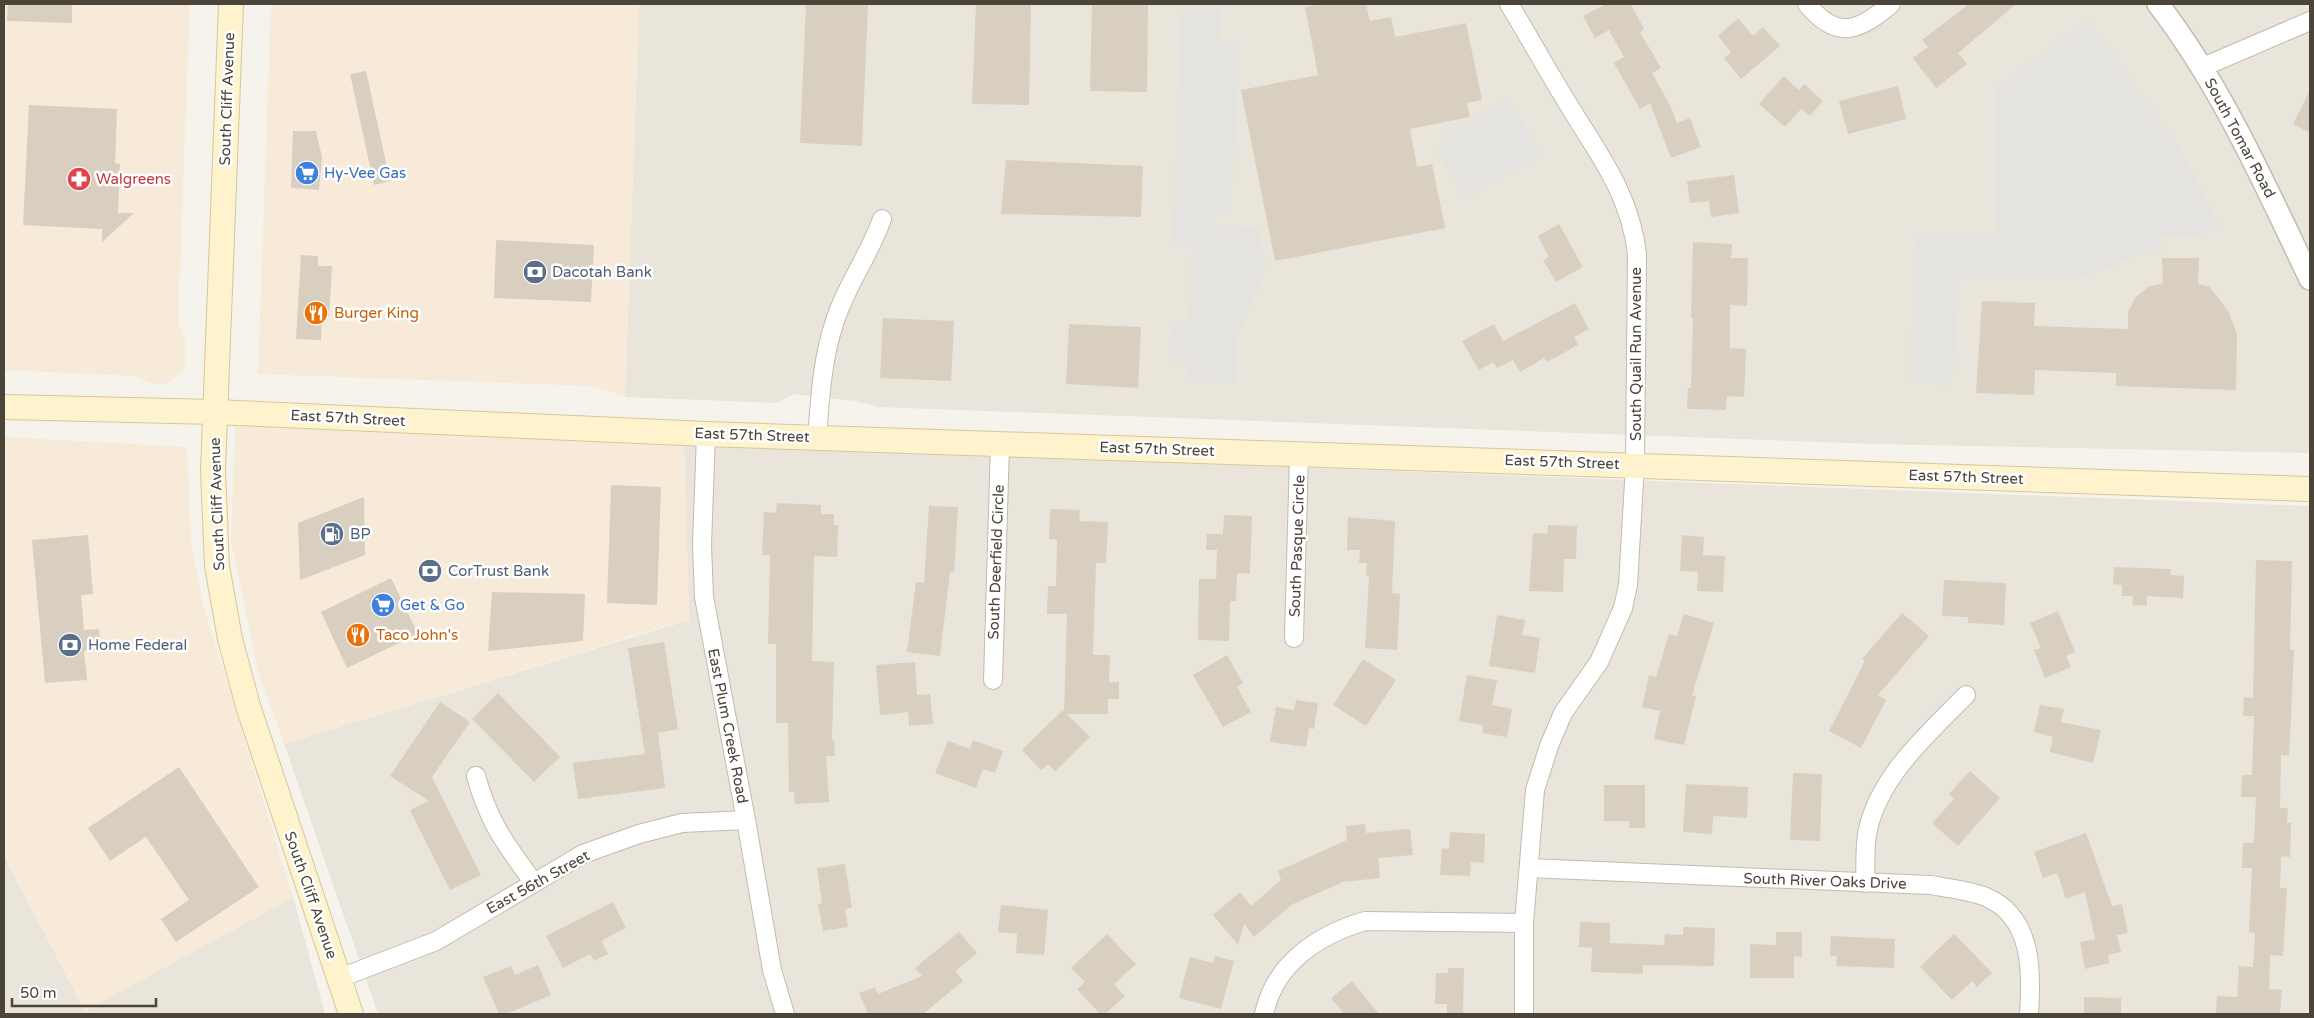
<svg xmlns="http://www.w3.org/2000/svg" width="2314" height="1018" font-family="'Varela Round',sans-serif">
<rect width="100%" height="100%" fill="#f6f3ec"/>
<g fill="#eae5da">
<path d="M639,4H2310V453L1874,444L879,407L855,401L793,394L777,403L625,397Z"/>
<path d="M684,444L2310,506V1014H378L284,744L689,620Z"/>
<path d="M4,856L85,1011L293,897L325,1014H4Z"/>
</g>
<g fill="#f7ead8">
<path d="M4,4H190L178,321L185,340V364L183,371L166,384H153L135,376L4,370Z"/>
<path d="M271,4H639L625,397L593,386L258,374Z"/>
<path d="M235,423L684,444L689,619L284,744L258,671L231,541Z"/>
<path d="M4,437L187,447L191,541L202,601L293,897L85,1011L4,856Z"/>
</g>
<g fill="#e5e3e0">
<path d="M1182,4H1221L1219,39L1240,41L1231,215L1216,214L1215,225L1257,228L1267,266L1237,338L1235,384L1186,382L1187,362L1169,361L1171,321L1189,322L1192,246L1172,245Z"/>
<path d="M2088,19L2178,145L2219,226L2197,237L2160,236L2163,249L2128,259L2091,275L2060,280L1960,279L1952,385L1910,383L1915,233H1996L1997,88Z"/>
<path d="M1508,97L1542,154L1465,199L1438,153L1443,136Z"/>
</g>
<g fill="#d8cfc1">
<path d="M8,4H72V23L7,21Z"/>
<path d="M806,4H868L862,146L800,143Z"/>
<path d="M976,4H1031L1029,105L972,104Z"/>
<path d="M1092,4H1148L1147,92L1090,91Z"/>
<path d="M1322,4H1366L1370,21L1391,17L1395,37L1466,23L1482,100L1467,103L1470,117L1410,129L1417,167L1432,164L1445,228L1275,261L1241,90L1318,75L1305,7Z"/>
<path d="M1606,4H1631L1644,29L1640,32L1661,68L1652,73L1670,105L1677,123L1690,118L1701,147L1671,158L1650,103L1640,109L1614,63L1624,57L1609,30L1595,38L1583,16Z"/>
<path d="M1969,4H2016L1958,53L1967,64L1936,88L1913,58L1928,47L1922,40Z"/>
<path d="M1738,18L1753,36L1763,27L1780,46L1741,79L1724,58L1731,52L1718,36Z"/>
<path d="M366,71L390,181L374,185L350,74Z"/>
<path d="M1784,76L1799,90L1804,84L1823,101L1810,116L1801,109L1785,127L1759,104Z"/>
<path d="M1898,86L1906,119L1848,134L1839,101Z"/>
<path d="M2310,90V133L2293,124Z"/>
<path d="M29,105L117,109L115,163L120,164L118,213H134L102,242V229L23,225Z"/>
<path d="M293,131H316L322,157L319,190L291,188Z"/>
<path d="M1006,160L1143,166L1141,217L1001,214Z"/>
<path d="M1734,175L1739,213L1711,217L1709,201L1690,203L1687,181Z"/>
<path d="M1559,224L1583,267L1556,282L1543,260L1549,257L1538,236Z"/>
<path d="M496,240L594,245L591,302L494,298Z"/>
<path d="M1693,242L1732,244L1731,258H1748L1747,306L1730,305V348L1746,349L1744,397L1727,396L1726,410L1687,409L1688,388H1691L1693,318H1691Z"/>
<path d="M301,255L318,256V266H332L329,316H322L321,340L296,339Z"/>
<path d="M2162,258H2199L2198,284L2210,287L2228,311L2237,334L2236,390L2116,386V373L2035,370L2034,395L1976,393L1982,301L2035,303L2034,326L2128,329V312L2135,298L2148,287L2163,283Z"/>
<path d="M1575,303L1589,329L1574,337L1578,345L1547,362L1544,358L1520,372L1513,360L1497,368L1493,362L1479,370L1462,341L1494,324L1503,341Z"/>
<path d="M883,318L954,321L951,381L880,378Z"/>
<path d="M1069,324L1141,327L1138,388L1066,384Z"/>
<path d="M611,485L661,487L657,605L607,603Z"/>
<path d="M364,497L365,555L300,580L298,523Z"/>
<path d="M777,503L821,505V514H834V525H838L837,557L814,556L812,661L834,662L832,740H834L835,756H826L829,802L795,804L794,792H789L788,723H776V644H768L770,555H762L764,512L776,513Z"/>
<path d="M929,506L958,507L954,572H950L940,656L907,652L916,582L924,583Z"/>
<path d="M1050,509L1080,510L1079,521L1108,522L1106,563H1096L1093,655H1110L1109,682H1119V699H1108V714H1067L1090,737L1055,771L1048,764L1041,770L1022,750L1063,710L1064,712L1067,614H1047L1048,586H1056L1057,540L1049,539Z"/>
<path d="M1224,515L1252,516L1250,574L1237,573L1236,601H1230L1229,641L1198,640L1199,579H1216L1217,550H1206L1207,534H1223Z"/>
<path d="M1348,517L1395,521L1392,593L1400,594L1397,650L1365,648L1369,576L1366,575L1367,563H1359L1360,550H1347Z"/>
<path d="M1548,525L1577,526L1576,559H1564L1563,592L1529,591L1533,533L1547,534Z"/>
<path d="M88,535L93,594L81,595L84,630L99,629L100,649L84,651L87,680L45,683L32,540Z"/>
<path d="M1682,535L1704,537L1703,555L1725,556L1723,592L1697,591L1698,572L1680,571Z"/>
<path d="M2256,560L2292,561L2290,650H2294L2291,717L2289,756L2281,755L2280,808H2288L2287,823H2291L2290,857L2281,856L2280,888H2287L2283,956L2270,955L2269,989L2282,990L2280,1014H2216L2217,996L2237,997L2239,966L2253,967L2255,933L2249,932L2252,868H2242L2243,843H2254L2256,797H2241L2242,775H2252L2254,716H2243L2244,697L2253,698Z"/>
<path d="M2114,567L2171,569L2170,575L2184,576L2183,598L2147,596V606L2132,605L2133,596H2122V585L2113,584Z"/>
<path d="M391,578L418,634L347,668L321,612Z"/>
<path d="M1944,580L2006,583L2004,625L1968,623V617L1942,616Z"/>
<path d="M492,592L585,594L583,641L488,651Z"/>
<path d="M2058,611L2075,652L2066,656L2071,667L2045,678L2034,650L2041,648L2030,623Z"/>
<path d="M1902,613L1929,636L1878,695L1886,700L1861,748L1829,731L1865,661L1862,659Z"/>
<path d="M1684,614L1714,623L1692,695L1696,696L1684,745L1654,739L1660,711L1642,707L1649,675L1656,677L1669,634L1677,636Z"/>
<path d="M1497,615L1525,620L1522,635L1540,638L1535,673L1489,666Z"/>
<path d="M664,642L678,729L658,733L665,788L578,799L573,763L645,754L628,648Z"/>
<path d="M1227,655L1243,683L1237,687L1251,712L1223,727L1193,675Z"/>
<path d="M1363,659L1396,680L1366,726L1333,705Z"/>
<path d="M915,662L917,695L930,694L933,724L909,726L908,712L880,715L876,665Z"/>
<path d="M1467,675L1497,680L1492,705L1512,709L1507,737L1482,733L1483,725L1459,721Z"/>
<path d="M498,693L560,757L534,782L472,719Z"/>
<path d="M1296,700L1318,703L1314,729L1309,728L1306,747L1270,742L1276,707L1294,710Z"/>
<path d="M440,702L470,722L432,777L481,875L450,890L410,810L429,801L390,776Z"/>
<path d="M2040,705L2064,709L2061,722L2101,730L2093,763L2050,752L2053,737L2034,732Z"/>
<path d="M973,740L1003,751L995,773L983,769L976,788L935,773L948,741L970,749Z"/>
<path d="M179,767L259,887L176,942L161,919L189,900L146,837L110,861L88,828Z"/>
<path d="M1970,771L2000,798L1958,846L1932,823L1954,799L1949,794Z"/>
<path d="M1793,773L1822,774L1820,841L1790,840Z"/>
<path d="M1686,784L1748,787L1747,818L1713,816L1712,834L1683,832Z"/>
<path d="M1604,785H1645V828H1629V821H1604Z"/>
<path d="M1365,824L1366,833L1410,829L1413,855L1378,858L1380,878L1343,882L1291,905L1254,937L1244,924L1238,945L1213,915L1240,892L1251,906L1281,880L1278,871L1347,840L1346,826Z"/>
<path d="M1450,832L1485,834L1484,863L1471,862L1470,876L1440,875L1442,848L1449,849Z"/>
<path d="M2086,833L2112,906L2122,904L2128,933L2117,935L2121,952L2108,955L2109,963L2085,969L2080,942L2095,939L2085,892L2066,899L2057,873L2043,878L2034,852Z"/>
<path d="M845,864L852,908L845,909L848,927L823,931L818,904L822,903L817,868Z"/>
<path d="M613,902L626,928L601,941L608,954L594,961L590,954L563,968L546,936Z"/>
<path d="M1001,905L1048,910L1044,955L1016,953L1017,934L998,932Z"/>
<path d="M1580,922L1610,923V943L1664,945L1665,934L1683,935V927L1715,928L1714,966L1643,965V974L1591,972L1592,948L1579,947Z"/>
<path d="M959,932L977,953L955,971L963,981L923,1014H868L859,993L875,987L878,994L922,976L915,968Z"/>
<path d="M1776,932H1802V957L1794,956V978H1750V944L1776,945Z"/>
<path d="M1107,934L1136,964L1114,984L1125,996L1105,1014H1100L1077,989L1085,982L1071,968Z"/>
<path d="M1954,934L1992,973L1977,987L1972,981L1952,1000L1920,967Z"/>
<path d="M1831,936L1895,939L1894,968L1836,966L1837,956H1830Z"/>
<path d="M1215,956L1234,961L1221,1009L1179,998L1190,957L1213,963Z"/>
<path d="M538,965L551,995L506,1014H499L483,977L511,966L515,975Z"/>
<path d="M1448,968H1464L1463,1014H1447V1004H1435L1436,973H1448Z"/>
<path d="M1352,981L1379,1014H1344L1331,998Z"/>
<path d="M2084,997L2121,998V1014H2084Z"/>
</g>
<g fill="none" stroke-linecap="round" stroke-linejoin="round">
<g stroke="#c2bbae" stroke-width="20">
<g id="minor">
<path d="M1509,4C1528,35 1546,68 1565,99C1596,151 1630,192 1637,254L1635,465L1628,585L1623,608L1599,662L1563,713L1549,746L1535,790L1524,923V1014"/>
<path d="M1807,4C1837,41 1859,31 1891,4"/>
<path d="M2203,67L2310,21"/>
<path d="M706,434L702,545L704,597L746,820L772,970L785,1014"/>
<path d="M817,438C820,400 822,360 834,324C845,287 869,256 882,219"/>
<path d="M1294,638L1299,454"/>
<path d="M993,680L1000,444"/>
<path d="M476,776C489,823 506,845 534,883"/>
<path d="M1529,868L1930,885C1948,888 1969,890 1986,897C2033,917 2032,972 2029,1014"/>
<path d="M1865,883C1866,865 1864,846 1868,829C1881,774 1928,734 1966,695"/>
<path d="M340,978L436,941L583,854L639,834L682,823L746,820"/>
<path d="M1264,1014C1275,963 1318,935 1365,921L1524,923"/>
</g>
</g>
<g stroke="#c2bbae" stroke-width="24">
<path id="tertiary" d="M2158,4C2222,87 2265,185 2310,279"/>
</g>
<g stroke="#d6c79b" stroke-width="26">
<g id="secondary">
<path d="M231,4L213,470L217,566L230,639L248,706L351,1014"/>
<path d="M4,407L215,412L706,434L2310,489"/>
</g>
</g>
<use href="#minor" stroke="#fff" stroke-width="18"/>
<use href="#tertiary" stroke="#fff" stroke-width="21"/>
<use href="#secondary" stroke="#fff3cd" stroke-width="24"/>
</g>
<defs>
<g id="supermarket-disc" transform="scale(1.25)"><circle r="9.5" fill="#3f7fe0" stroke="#fff"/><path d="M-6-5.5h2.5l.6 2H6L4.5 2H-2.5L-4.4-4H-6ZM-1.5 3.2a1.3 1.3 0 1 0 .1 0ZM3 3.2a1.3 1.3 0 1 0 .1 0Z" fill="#fff"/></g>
<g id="pharmacy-disc" transform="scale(1.25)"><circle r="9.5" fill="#e0444e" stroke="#fff"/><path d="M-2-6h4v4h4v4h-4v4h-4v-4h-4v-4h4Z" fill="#fff"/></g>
<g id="bank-disc" transform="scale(1.25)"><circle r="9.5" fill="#5c6f8a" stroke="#fff"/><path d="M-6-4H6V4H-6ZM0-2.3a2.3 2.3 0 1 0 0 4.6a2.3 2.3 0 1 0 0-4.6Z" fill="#fff"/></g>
<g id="restaurant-disc" transform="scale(1.25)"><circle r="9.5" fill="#e8710a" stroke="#fff"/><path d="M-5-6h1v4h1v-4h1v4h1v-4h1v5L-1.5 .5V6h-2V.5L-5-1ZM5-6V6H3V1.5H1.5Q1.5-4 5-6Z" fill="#fff"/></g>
<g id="fuel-disc" transform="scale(1.25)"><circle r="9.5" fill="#5c6f8a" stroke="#fff"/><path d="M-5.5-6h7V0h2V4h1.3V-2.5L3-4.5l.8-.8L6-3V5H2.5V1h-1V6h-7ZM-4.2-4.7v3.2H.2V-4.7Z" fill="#fff"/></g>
</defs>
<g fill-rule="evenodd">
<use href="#supermarket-disc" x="307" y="173"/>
<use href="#pharmacy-disc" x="79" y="179"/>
<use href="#bank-disc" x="535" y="272"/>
<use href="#restaurant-disc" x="316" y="313"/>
<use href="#fuel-disc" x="332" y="534"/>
<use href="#bank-disc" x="430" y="571"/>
<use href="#supermarket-disc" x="383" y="605"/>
<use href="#restaurant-disc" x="358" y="635"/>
<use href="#bank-disc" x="70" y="645"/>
</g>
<g text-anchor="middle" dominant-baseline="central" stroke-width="5" stroke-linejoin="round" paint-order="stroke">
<g font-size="15" fill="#4b4439" stroke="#fff">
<text transform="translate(227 99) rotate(-88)">South Cliff Avenue</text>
<text transform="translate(2240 138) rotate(62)">South Tomar Road</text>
<text transform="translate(1636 354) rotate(-90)">South Quail Run Avenue</text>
<text transform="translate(348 418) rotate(3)">East 57th Street</text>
<text transform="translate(752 435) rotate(2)">East 57th Street</text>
<text transform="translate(1157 449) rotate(2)">East 57th Street</text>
<text transform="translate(1562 462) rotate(2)">East 57th Street</text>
<text transform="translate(1966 477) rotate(2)">East 57th Street</text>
<text transform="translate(217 504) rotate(-92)">South Cliff Avenue</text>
<text transform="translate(1297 546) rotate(-88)">South Pasque Circle</text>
<text transform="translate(996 562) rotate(-88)">South Deerfield Circle</text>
<text transform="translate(728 726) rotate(79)">East Plum Creek Road</text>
<text transform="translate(1825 881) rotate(2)">South River Oaks Drive</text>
<text transform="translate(538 882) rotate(-29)">East 56th Street</text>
<text transform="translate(311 895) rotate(71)">South Cliff Avenue</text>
</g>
<g font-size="15" fill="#366cbe" stroke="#fff" text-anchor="start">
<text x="324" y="173">Hy-Vee Gas</text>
<text x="400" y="605">Get &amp; Go</text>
</g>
<g font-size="15" fill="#be3a42" stroke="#fff" text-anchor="start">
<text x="96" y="179">Walgreens</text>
</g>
<g font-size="15" fill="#4e5e75" stroke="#fff" text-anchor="start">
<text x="552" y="272">Dacotah Bank</text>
<text x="350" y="534">BP</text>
<text x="448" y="571">CorTrust Bank</text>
<text x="88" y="645">Home Federal</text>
</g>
<g font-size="15" fill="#c56008" stroke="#fff" text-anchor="start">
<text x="334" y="313">Burger King</text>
<text x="376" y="635">Taco John's</text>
</g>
</g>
<rect width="2314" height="1018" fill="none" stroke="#4b4439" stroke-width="10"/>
<path d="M12 998v8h144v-8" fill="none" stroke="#4b4439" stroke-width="2.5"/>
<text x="20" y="998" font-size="15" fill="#4b4439" stroke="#ffffff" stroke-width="4" paint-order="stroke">50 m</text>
</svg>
